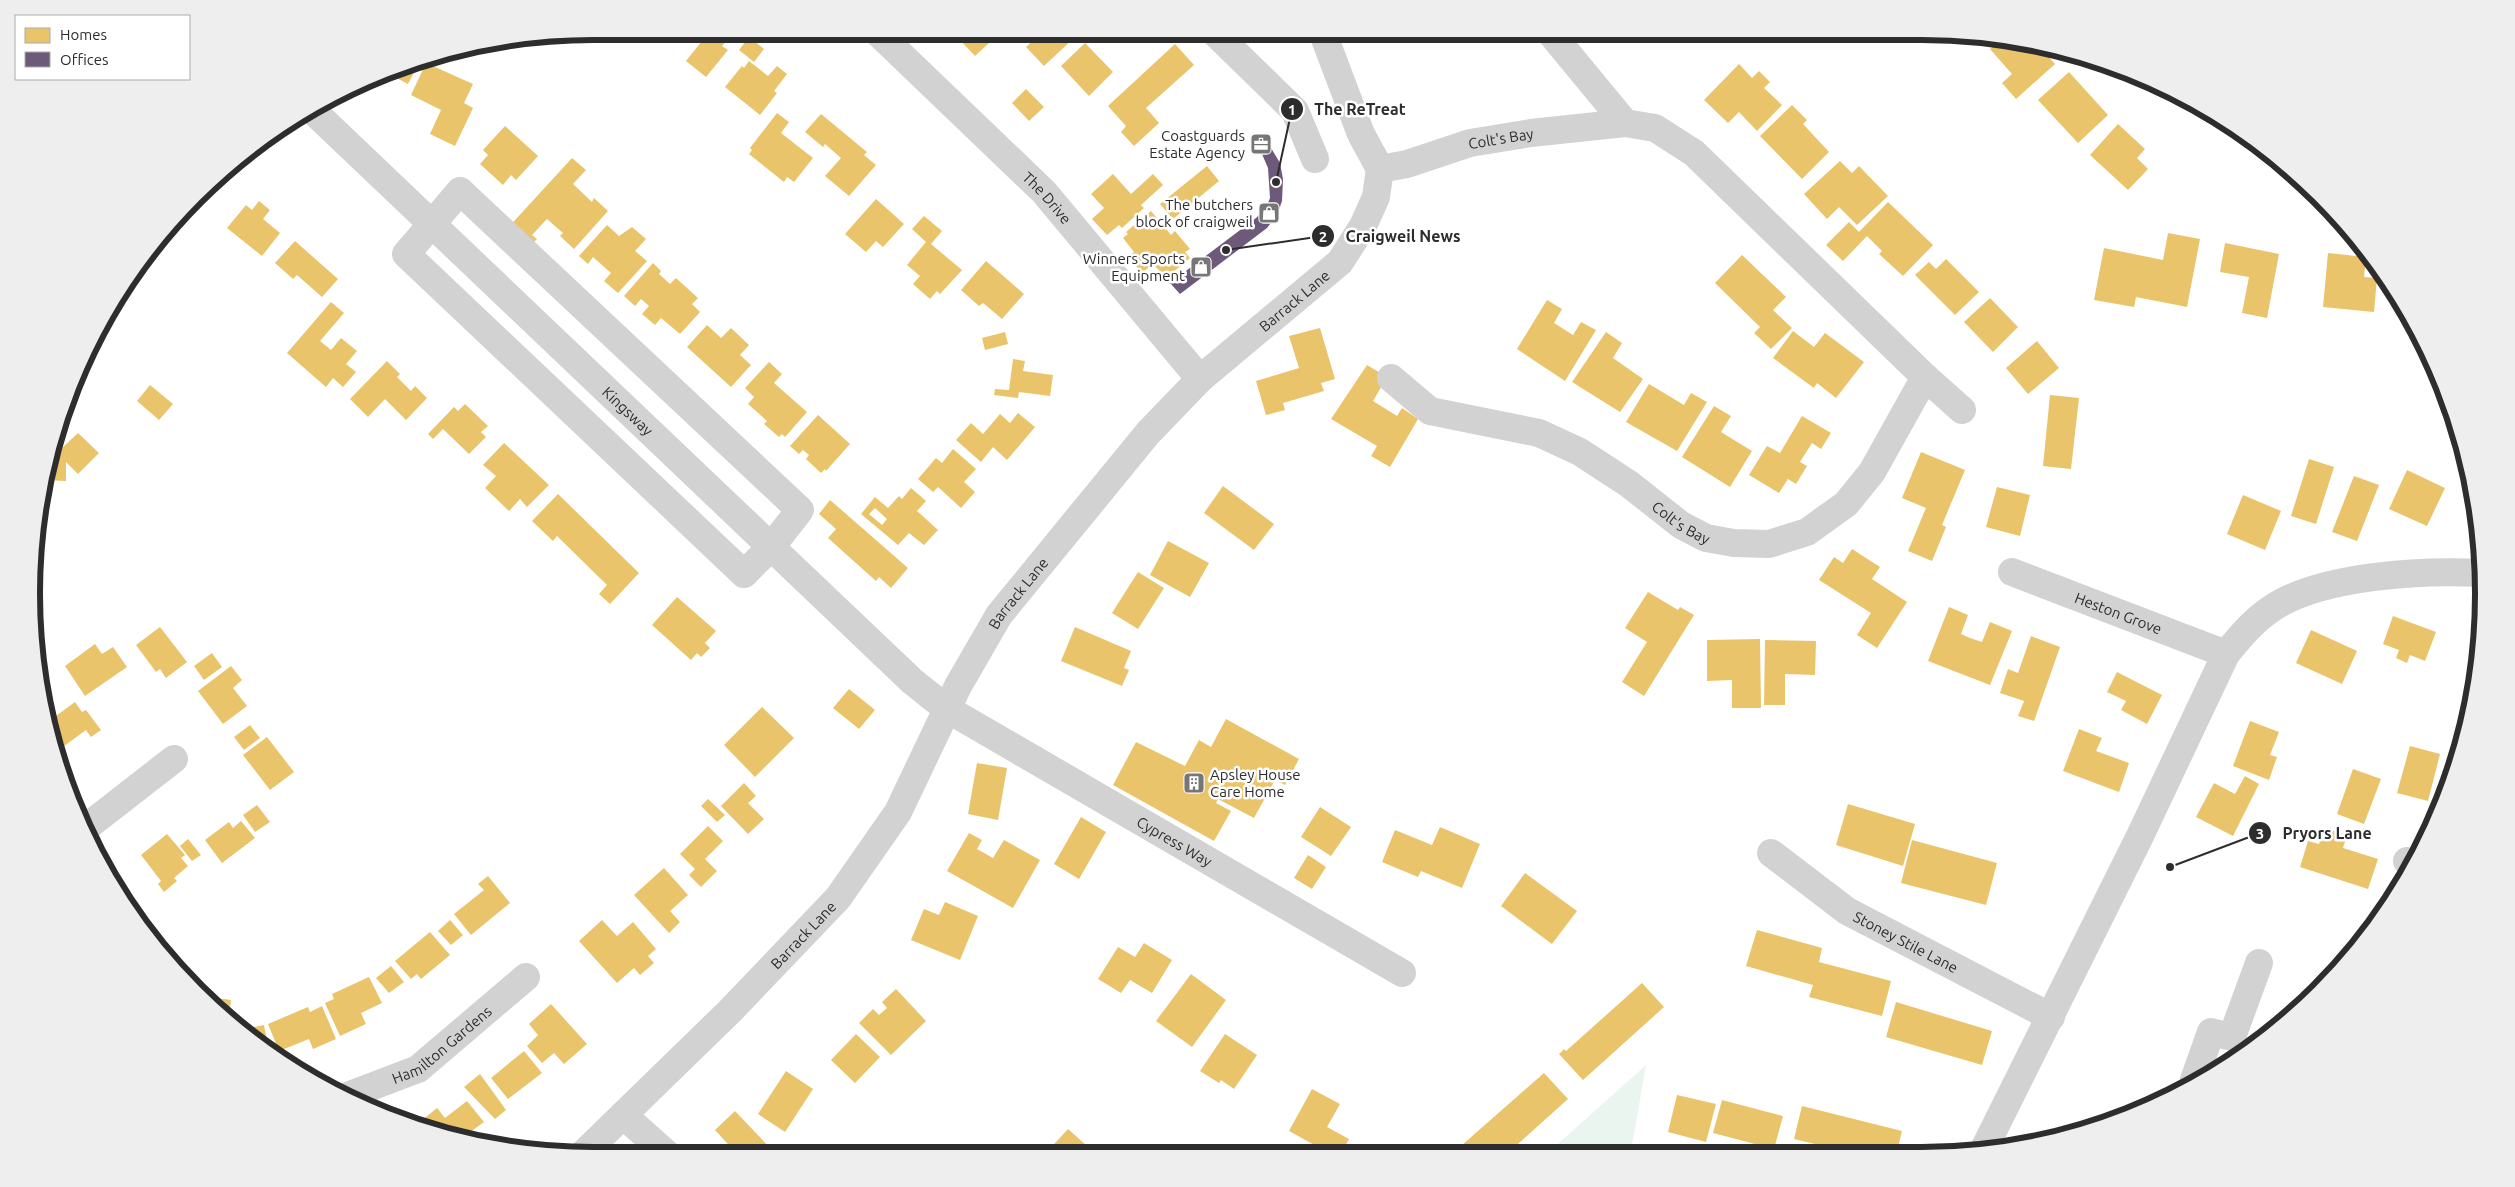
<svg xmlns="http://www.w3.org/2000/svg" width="2515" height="1187" font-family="Ubuntu,sans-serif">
<rect width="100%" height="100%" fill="#fff"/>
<path fill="#eaf5f0" d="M1646,1065L1633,1140L1628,1152H1549Z"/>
<g fill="#e9c46a" fill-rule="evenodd">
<path d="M690,31H734L722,46L728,50L706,77L686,61L702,41Z"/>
<path d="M967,31H980L990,42L975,56L959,39Z"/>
<path d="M1031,31H1069L1075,37L1044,66L1026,47L1037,37Z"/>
<path d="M749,37L764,49L754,62L739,50Z"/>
<path d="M2001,39L2037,44L2055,64L2016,99L2002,83L2012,74L1990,49Z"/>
<path d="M1085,43L1113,72L1089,96L1061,66Z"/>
<path d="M1175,44L1194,65L1146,108L1159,123L1134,146L1121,132L1126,126L1108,106Z"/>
<path d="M421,59L408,84L387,73L413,61Z"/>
<path d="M749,61L768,76L777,66L787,74L774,91L777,93L760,115L725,87L742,66L744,68Z"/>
<path d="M426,63L473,84L464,103L473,108L455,146L430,134L441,110L411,95Z"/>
<path d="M1739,64L1752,78L1759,71L1770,82L1764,88L1782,105L1757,131L1739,112L1728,123L1704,100Z"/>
<path d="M2069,72L2108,115L2078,143L2038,100Z"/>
<path d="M1026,89L1044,107L1029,121L1012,103Z"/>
<path d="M1792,105L1807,120L1803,124L1829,152L1802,179L1760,136Z"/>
<path d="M777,113L789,122L781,133L813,158L794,182L787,177L784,182L749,154L752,150L750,148Z"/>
<path d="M821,114L867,152L864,155L876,165L849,196L825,176L841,158L825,144L823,147L805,132Z"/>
<path d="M2118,124L2145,149L2137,158L2148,169L2128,190L2090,155Z"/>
<path d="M505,126L538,156L516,180L511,175L503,185L480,164L488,155L483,150Z"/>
<path d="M572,158L586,170L573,184L592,202L594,198L608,211L574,249L560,236L563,233L547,219L532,235L537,239L526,250L505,231Z"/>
<path d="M1840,161L1852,173L1859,166L1888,196L1857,225L1839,207L1827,219L1804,194Z"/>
<path d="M1207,166L1219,181L1173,219L1160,204Z"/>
<path d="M228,170L200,203L196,199Z"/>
<path d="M1113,174L1131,194L1153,174L1163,185L1141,205L1144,208L1122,228L1119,225L1107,235L1092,219L1104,208L1091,194Z"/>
<path d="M876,199L904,224L883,247L876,241L866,252L845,234Z"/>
<path d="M259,201L270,210L263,219L280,233L262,256L227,228L246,205L252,210Z"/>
<path d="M1888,202L1933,245L1903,276L1879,254L1882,251L1867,236L1843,261L1826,245L1849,222L1859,232Z"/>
<path d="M1151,211L1171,235L1175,231L1190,249L1185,252L1190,258L1166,278L1153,264L1142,273L1128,257L1134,252L1123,238L1128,234L1126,232Z"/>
<path d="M924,216L942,231L931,244L962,270L940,294L937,291L930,299L913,284L920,276L907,265L926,242L912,229Z"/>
<path d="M607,225L619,236L632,227L646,239L635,251L647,261L618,293L604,281L611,273L593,257L588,264L579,256Z"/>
<path d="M2168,233L2200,239L2187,307L2136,297L2134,307L2094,300L2104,248L2163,260Z"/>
<path d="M295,241L338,279L322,297L297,275L293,279L275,263Z"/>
<path d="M2225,243L2279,254L2267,318L2242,313L2249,277L2220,272Z"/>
<path d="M2328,253L2366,257L2364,277L2377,278L2374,312L2323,307Z"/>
<path d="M1742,255L1786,297L1773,310L1792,328L1771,349L1754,333L1760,327L1715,283Z"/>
<path d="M1946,259L1979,292L1955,315L1915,275L1929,262L1936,269Z"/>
<path d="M986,261L1024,294L1002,319L983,303L979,306L961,290Z"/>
<path d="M653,263L661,271L659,274L670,284L676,278L698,298L692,304L700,312L680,334L661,318L655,325L642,314L649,306L641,299L635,306L624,296Z"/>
<path d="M2388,280L2389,281L2401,304L2391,305Z"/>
<path d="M1990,298L2018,327L1993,352L1964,322Z"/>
<path d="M1547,300L1562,309L1554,323L1573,335L1581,322L1596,330L1565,381L1517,349Z"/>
<path d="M331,302L344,313L320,341L331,350L341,338L357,351L346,364L356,372L343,387L333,378L326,387L287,353Z"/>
<path d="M707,325L721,338L731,328L749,345L740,355L751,365L731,387L687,347Z"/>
<path d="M1320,328L1335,379L1321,383L1324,391L1283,403L1285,410L1266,415L1256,381L1299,368L1289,336Z"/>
<path d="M1793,331L1814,347L1825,333L1864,362L1836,398L1817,383L1814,388L1773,358Z"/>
<path d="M1005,332L1008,344L985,350L982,338Z"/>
<path d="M1606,332L1622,343L1613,358L1643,379L1620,412L1572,382Z"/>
<path d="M2037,341L2059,368L2028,394L2006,368Z"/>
<path d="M1013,359L1025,361L1023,371L1053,375L1050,396L1019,392L1018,398L994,395L995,389L1009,390Z"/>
<path d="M387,361L400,374L397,377L411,391L415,386L427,398L406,420L385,399L368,417L350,399Z"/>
<path d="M769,362L782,374L774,383L807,412L785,437L782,434L779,437L764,424L767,421L748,404L754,397L745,388Z"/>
<path d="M1367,365L1387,377L1373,401L1397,416L1402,408L1418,419L1390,467L1371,456L1377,446L1331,419Z"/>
<path d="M1649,384L1684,405L1691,393L1707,402L1677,451L1626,422Z"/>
<path d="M150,385L173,404L159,420L137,401Z"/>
<path d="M2050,395L2079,398L2071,469L2043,466Z"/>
<path d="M465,404L488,426L481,432L486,437L469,454L443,429L433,439L428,434L454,407L458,411Z"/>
<path d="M1714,406L1731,416L1721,432L1752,451L1730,487L1682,457Z"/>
<path d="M1018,413L1035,427L1007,460L993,447L981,462L956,440L971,423L983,434L1000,414L1010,423Z"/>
<path d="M818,415L850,444L826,471L825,469L821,473L806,459L809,455L803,450L799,454L790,446Z"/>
<path d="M1802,416L1831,433L1821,449L1812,443L1800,462L1807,466L1796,484L1788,479L1779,493L1749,475L1767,446L1780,453Z"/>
<path d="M78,433L99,453L78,474L66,462V481L43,480L53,448H62Z"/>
<path d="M504,443L549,485L527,507L520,499L509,511L485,488L496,476L483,465Z"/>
<path d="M953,449L976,469L964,482L975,492L961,508L938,487L933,492L918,479L936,458L942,463Z"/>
<path d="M1921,452L1965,470L1942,525L1946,527L1932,561L1908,551L1926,508L1902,498Z"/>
<path d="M2309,459L2334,467L2316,524L2291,516Z"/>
<path d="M2407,470L2445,488L2427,526L2389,509Z"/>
<path d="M2354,476L2379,485L2357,541L2332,532Z"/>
<path d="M1223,486L1274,524L1254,550L1204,513Z"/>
<path d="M1997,487L2030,495L2020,536L1986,527Z"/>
<path d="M911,488L926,501L917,511L938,530L924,545L909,533L898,545L861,514L875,497L888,508L899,496L902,499ZM875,508L887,519L882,525L869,514Z"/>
<path d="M558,494L639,573L610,604L599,594L607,585L557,536L553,541L532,521Z"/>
<path d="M2243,495L2281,511L2265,550L2227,534Z"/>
<path d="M830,500L908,568L891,588L879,577L876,581L828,538L836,529L819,514Z"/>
<path d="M1168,541L1209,563L1190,597L1150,575Z"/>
<path d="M1852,549L1880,567L1872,579L1907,602L1877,648L1857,635L1871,613L1819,580L1834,557L1843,563Z"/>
<path d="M1138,572L1164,588L1138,629L1112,613Z"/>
<path d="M1648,592L1678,610L1680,607L1694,615L1644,696L1622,682L1647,642L1625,628Z"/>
<path d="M677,597L716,631L705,643L710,648L701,657L697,653L691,660L652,625Z"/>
<path d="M1949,607L1968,615L1961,634L1970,638L1982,642L1990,622L2012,631L1990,685L1928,661Z"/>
<path d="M2393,616L2436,632L2425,661L2410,655L2407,663L2396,658L2399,650L2383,644Z"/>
<path d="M160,627L187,662L166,678L160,669L156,672L136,645Z"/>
<path d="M1075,627L1131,651L1124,668L1129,670L1122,686L1061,661Z"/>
<path d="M2311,630L2357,651L2342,684L2296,663Z"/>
<path d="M2031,636L2060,647L2034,721L2018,716L2024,701L2000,693L2008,669L2018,673Z"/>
<path d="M1760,639L1761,708H1732V680L1707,681V640Z"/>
<path d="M1765,640L1816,641L1815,675L1785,674V705H1764Z"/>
<path d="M95,644L102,654L113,647L127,667L85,696L65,666Z"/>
<path d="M212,653L222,667L204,680L194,666Z"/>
<path d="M231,666L242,680L233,688L247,706L223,724L198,691Z"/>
<path d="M2117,672L2162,695L2147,724L2121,710L2126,701L2107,692Z"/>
<path d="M849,689L875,710L859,729L833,708Z"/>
<path d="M75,702L82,712L86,710L101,730L91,737L86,730L56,752L49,721Z"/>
<path d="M762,707L794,738L755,777L724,745Z"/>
<path d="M1226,719L1299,759L1285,785L1275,780L1254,818L1218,799L1216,803L1231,811L1214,841L1113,785L1136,742L1185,766L1199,740L1211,747Z"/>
<path d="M2250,721L2279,732L2270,755L2277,757L2269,780L2233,766Z"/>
<path d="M250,725L260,738L244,750L234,737Z"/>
<path d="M2079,729L2102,738L2096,751L2129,763L2119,792L2063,771Z"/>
<path d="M267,737L294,772L270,790L243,755Z"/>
<path d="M2410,746L2440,754L2428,801L2397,793Z"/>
<path d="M977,763L1007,768L998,820L968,814Z"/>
<path d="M2353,769L2381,779L2364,824L2337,814Z"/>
<path d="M2245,776L2259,784L2233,836L2196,817L2214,783L2235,794Z"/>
<path d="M744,783L756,796L748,803L764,819L748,834L721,806Z"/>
<path d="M708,799L725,815L717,822L701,806Z"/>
<path d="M1848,804L1915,824L1903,866L1836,845Z"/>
<path d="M257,805L270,822L255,832L243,815Z"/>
<path d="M1320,807L1351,827L1331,856L1301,837Z"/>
<path d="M1081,817L1106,832L1079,879L1054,864Z"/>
<path d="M241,821L255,838L222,863L205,840L229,822L233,828Z"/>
<path d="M708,826L723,841L705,859L717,871L701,887L689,875L695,869L680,854Z"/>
<path d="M1440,827L1480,844L1462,888L1421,871L1418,877L1382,862L1395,830L1432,845Z"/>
<path d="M2324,828L2347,835L2343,848L2378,859L2368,889L2300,867L2308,841L2319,844Z"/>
<path d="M969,833L982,840L977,849L993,858L1004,840L1040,860L1013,908L947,871Z"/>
<path d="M167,834L185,855L181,858L188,866L174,878L177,881L164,892L158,884L161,881L141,855Z"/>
<path d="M188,839L201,855L192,861L180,846Z"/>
<path d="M1912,840L1997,863L1986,905L1901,883Z"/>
<path d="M1308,855L1326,867L1312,889L1294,878Z"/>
<path d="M664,868L688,895L670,911L680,922L669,933L634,895Z"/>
<path d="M1525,873L1577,911L1552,944L1501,906Z"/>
<path d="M488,876L510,903L471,935L454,914L484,890L478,884Z"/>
<path d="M945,902L978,916L960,960L911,940L924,909L939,915Z"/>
<path d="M450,920L463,935L451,945L438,931Z"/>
<path d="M602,920L617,936L633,922L656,949L648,956L654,963L640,975L634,968L617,983L579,941Z"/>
<path d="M1757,930L1822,948L1819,962L1891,981L1882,1016L1809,997L1813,985L1746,966Z"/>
<path d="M430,932L450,955L421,979L417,974L411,979L395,961Z"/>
<path d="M1144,943L1172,960L1152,993L1130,980L1121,993L1098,979L1118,947L1135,957Z"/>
<path d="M391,966L404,982L389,993L376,978Z"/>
<path d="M1191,974L1226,1000L1192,1047L1156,1021Z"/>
<path d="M369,977L382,1003L361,1013L366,1024L340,1036L325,1003L334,999L332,994Z"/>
<path d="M1642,983L1664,1007L1583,1080L1559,1054L1564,1049L1566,1051Z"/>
<path d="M896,989L926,1021L891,1055L859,1023L873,1009L879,1015L887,1008L882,1002Z"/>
<path d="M210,997L231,1000L229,1018L209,1002Z"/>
<path d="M1896,1002L1992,1031L1982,1065L1886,1037Z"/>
<path d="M551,1004L587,1044L564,1064L554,1053L542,1063L527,1046L538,1035L529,1024Z"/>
<path d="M322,1006L336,1039L313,1049L309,1039L279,1051L268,1024L308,1007L310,1012Z"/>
<path d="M264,1025L269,1051L243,1029Z"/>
<path d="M856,1034L880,1057L855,1083L831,1060Z"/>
<path d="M1225,1034L1257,1055L1234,1089L1221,1080L1219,1083L1200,1071Z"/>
<path d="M524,1051L542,1073L508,1099L491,1078Z"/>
<path d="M786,1071L813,1089L785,1132L758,1114Z"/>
<path d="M1544,1073L1568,1099L1508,1153H1453Z"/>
<path d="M480,1074L506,1110L495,1119L464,1087Z"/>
<path d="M1312,1089L1340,1104L1327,1127L1349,1139L1341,1153H1329L1289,1131Z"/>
<path d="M1677,1095L1716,1104L1706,1142L1668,1132Z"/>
<path d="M1722,1100L1783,1116L1774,1149L1713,1133Z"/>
<path d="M467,1101L484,1122L462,1138L426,1127L421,1121L437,1108L445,1118Z"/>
<path d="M1802,1106L1902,1131L1897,1151H1844L1794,1139Z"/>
<path d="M735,1111L773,1151L768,1155H738L715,1130Z"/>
<path d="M1068,1129L1096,1154H1045Z"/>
</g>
<path fill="#6d597a" d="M1264,136L1280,163L1283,179L1282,201L1277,215L1267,228L1180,294L1170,283L1256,218L1266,208L1270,198L1268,168L1262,154L1254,144Z"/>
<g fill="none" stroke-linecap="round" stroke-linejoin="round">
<g stroke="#d2d2d2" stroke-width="28">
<path id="s1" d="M876,31L1044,192L1200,379"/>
<path d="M1213,31L1295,111L1315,159"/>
<path d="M1549,31L1625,123"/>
<path id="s2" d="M310,108L912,681L947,709L1402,973"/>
<path id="s3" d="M1380,169L1407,164L1470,143L1531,133L1625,123L1655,128L1694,153L1925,377L1962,410"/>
<path d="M460,191L800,510L771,547L744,574L406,254Z"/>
<path id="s4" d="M1391,378L1430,411L1539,433L1580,452L1629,484L1681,525L1706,538L1734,543L1769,544L1807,532L1846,504L1872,472L1925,377"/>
<path id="s5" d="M2012,572L2226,654"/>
<path d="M84,829L174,759"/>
<path id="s6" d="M1771,853L1847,911L2051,1017"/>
<path d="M2407,861L2410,863"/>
<path d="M2194,1080L2211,1032L2232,1037L2259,963"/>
<path id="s7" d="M347,1096L418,1069L526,977"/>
<path d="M623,1115L668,1155"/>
<path d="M1983,1151L2140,836L2226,654C2239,638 2253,621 2271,609C2320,575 2424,570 2482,573"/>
<path id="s8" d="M582,1155L730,1011L838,898L898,812L958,686L999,615L1148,433L1200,379L1340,262L1363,226L1376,197L1380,169L1361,134L1322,31"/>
</g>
</g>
<defs>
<g id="office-square" transform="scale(1.125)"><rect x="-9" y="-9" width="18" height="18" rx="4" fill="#767676" stroke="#fff"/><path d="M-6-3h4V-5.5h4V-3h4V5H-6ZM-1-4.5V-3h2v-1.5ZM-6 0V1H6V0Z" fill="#fff"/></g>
<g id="shop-square" transform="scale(1.125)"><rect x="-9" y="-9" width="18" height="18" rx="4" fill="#767676" stroke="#fff"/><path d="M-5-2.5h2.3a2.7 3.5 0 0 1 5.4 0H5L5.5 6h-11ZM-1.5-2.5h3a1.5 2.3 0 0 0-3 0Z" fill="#fff"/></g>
<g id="building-square" transform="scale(1.125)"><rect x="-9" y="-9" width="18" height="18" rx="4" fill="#767676" stroke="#fff"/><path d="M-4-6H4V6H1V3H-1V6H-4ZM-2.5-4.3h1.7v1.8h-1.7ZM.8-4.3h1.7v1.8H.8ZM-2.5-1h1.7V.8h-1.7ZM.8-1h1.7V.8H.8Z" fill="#fff"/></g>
</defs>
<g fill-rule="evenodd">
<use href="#office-square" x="1261" y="144"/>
<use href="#shop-square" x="1269" y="213"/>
<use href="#shop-square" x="1201" y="267"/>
<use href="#building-square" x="1194" y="783"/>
</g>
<g text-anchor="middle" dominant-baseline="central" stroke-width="5" stroke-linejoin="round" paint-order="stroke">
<g font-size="15" fill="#2d2d2d" stroke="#fff" text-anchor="end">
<text x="1245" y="135">Coastguards<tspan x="1245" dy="17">Estate Agency</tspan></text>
<text x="1253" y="204">The butchers<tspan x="1253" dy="17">block of craigweil</tspan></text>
<text x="1185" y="258">Winners Sports<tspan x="1185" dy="17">Equipment</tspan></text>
<text x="1210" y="774" text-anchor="start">Apsley House<tspan x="1210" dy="17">Care Home</tspan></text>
</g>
<g font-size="15" fill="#2d2d2d" stroke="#fff">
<text stroke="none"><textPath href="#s3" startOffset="125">Colt's Bay</textPath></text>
<text stroke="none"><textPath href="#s1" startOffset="239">The Drive</textPath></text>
<text stroke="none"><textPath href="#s8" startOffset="1122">Barrack Lane</textPath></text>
<text stroke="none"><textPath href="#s2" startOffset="439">Kingsway</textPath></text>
<text stroke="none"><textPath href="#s4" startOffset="331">Colt's Bay</textPath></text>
<text stroke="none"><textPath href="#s8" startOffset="718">Barrack Lane</textPath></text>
<text stroke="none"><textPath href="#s5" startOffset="114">Heston Grove</textPath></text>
<text stroke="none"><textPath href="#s2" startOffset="1139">Cypress Way</textPath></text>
<text stroke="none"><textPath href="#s8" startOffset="312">Barrack Lane</textPath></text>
<text stroke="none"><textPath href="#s6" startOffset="162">Stoney Stile Lane</textPath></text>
<text stroke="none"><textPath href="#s7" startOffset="109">Hamilton Gardens</textPath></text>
</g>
</g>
<path d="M0 0H2515V1187H0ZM593 40H1922A553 553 0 0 1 2475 593V594A553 553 0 0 1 1922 1147H593A553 553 0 0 1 40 594V593A553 553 0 0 1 593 40Z" fill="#eee" fill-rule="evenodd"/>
<path fill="none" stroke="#2d2d2d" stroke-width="6" d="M593 40H1922A553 553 0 0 1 2475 593V594A553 553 0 0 1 1922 1147H593A553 553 0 0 1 40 594V593A553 553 0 0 1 593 40Z"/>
<path fill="none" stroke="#2d2d2d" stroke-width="2" d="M1276 182L1292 109M1226 250L1323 236M2170 867L2260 833"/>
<g fill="#2d2d2d" stroke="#fff" stroke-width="2">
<circle cx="1276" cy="182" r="5"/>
<circle cx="1226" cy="250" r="5"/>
<circle cx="2170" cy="867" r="5"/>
<circle cx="1292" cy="109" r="12"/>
<circle cx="1323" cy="236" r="12"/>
<circle cx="2260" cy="833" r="12"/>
</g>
<g font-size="15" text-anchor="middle" font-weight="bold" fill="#fff">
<text x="1292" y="115">1</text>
<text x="1323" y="242">2</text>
<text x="2260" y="839">3</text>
</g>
<g font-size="16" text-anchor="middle" font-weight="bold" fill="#2d2d2d" stroke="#fff" stroke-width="5" stroke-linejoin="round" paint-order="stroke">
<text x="1360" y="115">The ReTreat</text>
<text x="1403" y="242">Craigweil News</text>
<text x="2327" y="839">Pryors Lane</text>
</g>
<rect x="15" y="15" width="175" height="65" fill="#ffffff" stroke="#ababab"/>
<rect x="25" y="28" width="25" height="15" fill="#e9c46a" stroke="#ababab"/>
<text x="60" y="40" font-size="15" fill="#2d2d2d">Homes</text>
<rect x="25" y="52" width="25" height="15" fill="#6d597a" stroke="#ababab"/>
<text x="60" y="65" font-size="15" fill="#2d2d2d">Offices</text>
</svg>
